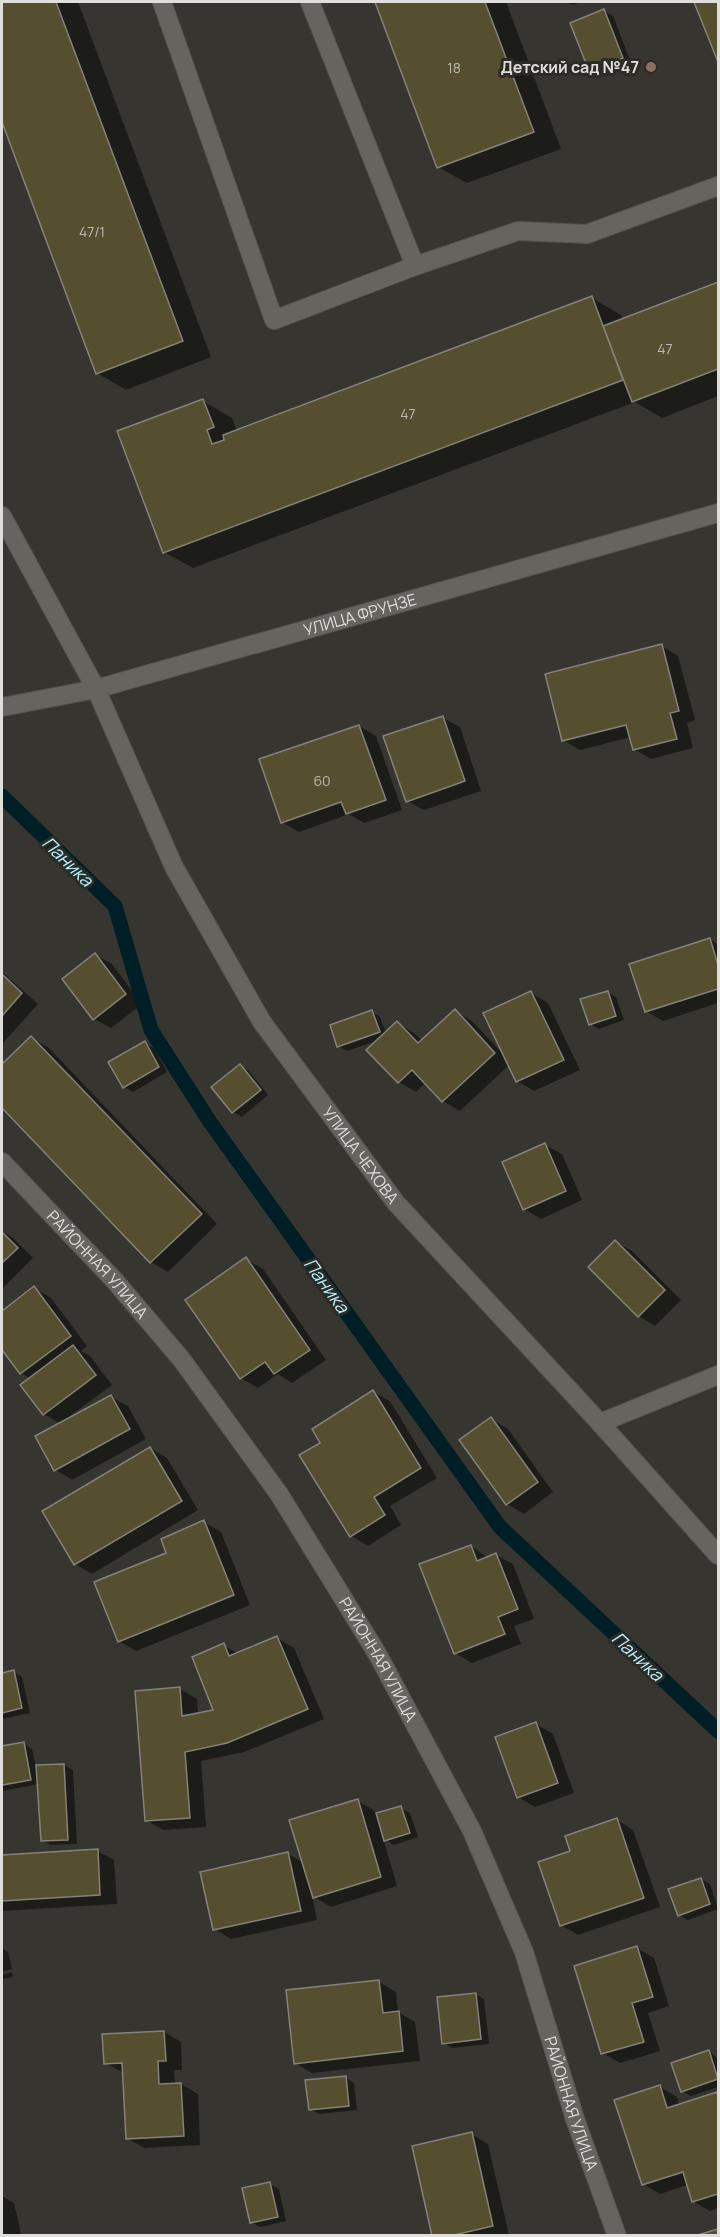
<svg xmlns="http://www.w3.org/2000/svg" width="720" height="2237" font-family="Manrope,sans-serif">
<rect width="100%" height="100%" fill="#36352f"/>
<g fill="#0007">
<path d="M2,2H78L211,357L126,390L97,373L2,117Z"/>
<path d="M376,2H506L561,149L467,183L438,167Z"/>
<path d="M566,2H581L572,5Z"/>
<path d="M696,2H718V58Z"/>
<path d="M604,11L613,16L631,63L599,75L590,70Z"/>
<path d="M718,284V396L662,418L635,402L193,568L164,552L203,401L232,418L237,431L592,298L621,315L623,320Z"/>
<path d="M662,646L678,656L695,720L687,723L693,748L651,759L634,749L631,737L580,750L563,740Z"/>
<path d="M443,718L460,727L481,791L424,810L407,801Z"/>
<path d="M359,726L376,736L402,810L364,823L349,814L299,832L282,822Z"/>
<path d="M710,939L718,945V1003L663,1021L646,1011Z"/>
<path d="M95,955L112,964L142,1004L111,1028L94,1019Z"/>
<path d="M2,972L38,1004L2,1044Z"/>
<path d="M607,992L616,997L624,1020L599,1029L590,1024Z"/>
<path d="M531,993L548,1003L580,1070L534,1091L517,1081L509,1065L460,1111L443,1101L426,1082L416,1092L399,1082L379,1040L347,1051L339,1046L372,1012L380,1017L386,1033L397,1023L414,1033L422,1041L455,1011L472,1021L504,1055Z"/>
<path d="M31,1038L48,1047L217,1224L168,1272L151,1262L2,1106V1066Z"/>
<path d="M145,1043L154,1048L167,1072L133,1092L124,1087Z"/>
<path d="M240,1066L249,1071L268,1095L242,1117L233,1112Z"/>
<path d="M545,1145L562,1154L582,1200L541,1219L524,1209Z"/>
<path d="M2,1231L13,1238L33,1258L2,1289Z"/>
<path d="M615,1241L632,1251L681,1300L655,1326L639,1316Z"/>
<path d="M246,1259L263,1269L326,1360L292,1383L278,1374L258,1388L241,1378L187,1300Z"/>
<path d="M34,1288L51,1298L87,1346L81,1351L90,1356L112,1385L70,1416L71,1418L111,1397L128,1406L146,1439L72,1480L56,1470L37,1437L61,1424L44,1414L31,1379L21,1373L2,1347V1313Z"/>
<path d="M373,1392L390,1401L437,1478L390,1506L401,1525L368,1546L352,1536L322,1443Z"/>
<path d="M491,1419L508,1429L553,1492L524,1514L507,1504Z"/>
<path d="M150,1448L167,1458L198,1510L92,1574L75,1564L44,1512Z"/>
<path d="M204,1522L221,1532L250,1605L136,1651L119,1641L168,1554Z"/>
<path d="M471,1546L488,1558L496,1555L513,1564L534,1619L514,1626L521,1644L472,1663L455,1653Z"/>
<path d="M277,1638L294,1648L324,1719L244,1752L201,1761L206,1827L163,1830L146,1820L137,1692L180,1689L197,1699L198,1715L215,1711L224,1645L238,1654Z"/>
<path d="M14,1672L22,1677L30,1713L2,1719V1674Z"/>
<path d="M536,1724L553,1734L574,1793L535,1807L518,1797Z"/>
<path d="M24,1744L32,1749L36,1767L64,1765L73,1770L77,1844L51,1845L42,1840L39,1784L2,1791V1748Z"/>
<path d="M358,1801L375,1811L376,1815L401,1808L410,1813L418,1837L394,1845L383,1838L397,1886L331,1907L312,1895L317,1920L231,1939L215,1929L288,1854L304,1863Z"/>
<path d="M617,1820L633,1830L660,1907L578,1935L561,1925L572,1852Z"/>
<path d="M97,1851L114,1860L117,1904L2,1911V1857Z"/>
<path d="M701,1879L710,1884L718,1909L688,1920L679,1915Z"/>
<path d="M2,1948L8,1952L12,1969L2,1972Z"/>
<path d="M637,1948L654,1958L669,2006L648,2013L660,2051L620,2063L603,2053Z"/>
<path d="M12,1972L13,1977L2,1979V1975Z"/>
<path d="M379,1982L396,1992L398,2012L415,2022L420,2061L312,2073L295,2063Z"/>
<path d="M475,1994L484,1999L489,2044L452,2048L444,2043Z"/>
<path d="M164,2032L181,2042L182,2070H174L175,2085L181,2084L198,2094L200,2145L144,2148L127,2138L124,2073L105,2063L104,2035Z"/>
<path d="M709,2051L718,2059V2087L691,2096L682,2091Z"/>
<path d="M345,2077L354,2083L357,2110L319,2114L310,2109Z"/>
<path d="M660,2087L677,2097L680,2106L716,2094L718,2095V2208L710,2211L693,2201L687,2185L660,2194L643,2184Z"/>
<path d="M471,2134L488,2144L509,2235L434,2236Z"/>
<path d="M270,2184L279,2189L286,2221L260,2227L251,2222Z"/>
<path d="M2,2196L14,2203L21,2234L2,2236Z"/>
</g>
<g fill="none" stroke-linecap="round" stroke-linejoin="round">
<path stroke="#001e25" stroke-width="15" d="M2,796L115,906L151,1030L210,1122L500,1527L718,1731"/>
</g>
<g fill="#564f2f" stroke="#83827b" stroke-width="1.5">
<path d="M2,2H56L183,341L96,374L2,122Z"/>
<path d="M375,2H485L534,132L437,168Z"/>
<path d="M694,2H718V62Z"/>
<path d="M604,9L623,58L589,71L570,23Z"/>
<path d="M718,282V369L632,402L603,326Z"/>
<path d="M592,296L623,380L163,553L117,431L203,399L214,427L207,430L212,444L224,440L223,435Z"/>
<path d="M662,644L679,711L670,713L677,739L633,750L626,725L562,741L545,674Z"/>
<path d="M443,716L465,781L406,802L383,736Z"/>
<path d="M359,725L386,800L346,814L341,802L281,823L259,759Z"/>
<path d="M710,938L718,965V989L645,1012L629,964Z"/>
<path d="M95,953L126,994L93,1020L62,979Z"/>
<path d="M2,974L22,993L2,1016Z"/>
<path d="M531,991L564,1060L516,1082L483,1013Z"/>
<path d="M608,991L616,1016L589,1025L580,999Z"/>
<path d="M455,1009L495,1053L442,1102L412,1070L398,1083L366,1050L397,1021L418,1043Z"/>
<path d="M372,1010L380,1032L337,1047L330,1025Z"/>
<path d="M31,1036L202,1214L150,1263L2,1108V1064Z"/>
<path d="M145,1041L159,1067L123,1088L108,1062Z"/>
<path d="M240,1064L261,1090L232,1113L211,1087Z"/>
<path d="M545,1143L566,1191L523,1210L502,1162Z"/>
<path d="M2,1232L18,1248L2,1263Z"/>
<path d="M615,1240L665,1290L638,1317L588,1267Z"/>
<path d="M246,1257L310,1350L274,1374L265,1362L240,1379L185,1300Z"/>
<path d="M34,1286L71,1336L20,1374L2,1350V1311Z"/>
<path d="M73,1345L96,1375L43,1415L20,1385Z"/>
<path d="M373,1390L421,1468L374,1497L385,1515L350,1537L299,1455L320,1443L312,1429Z"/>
<path d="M111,1395L130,1429L54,1471L35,1436Z"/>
<path d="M491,1417L538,1482L506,1505L459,1440Z"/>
<path d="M150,1447L182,1501L74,1565L42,1511Z"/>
<path d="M204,1520L234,1595L118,1642L94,1582L166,1553L161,1539Z"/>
<path d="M471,1545L477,1561L496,1553L518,1609L498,1617L505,1634L454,1654L419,1564Z"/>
<path d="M277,1636L308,1709L227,1743L185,1752L190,1818L145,1821L135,1691L180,1687L182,1716L213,1710L192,1657L224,1643L229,1656Z"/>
<path d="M14,1670L22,1708L2,1713V1673Z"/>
<path d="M536,1722L558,1783L517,1798L495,1737Z"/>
<path d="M24,1742L31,1780L2,1785V1746Z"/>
<path d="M64,1764L68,1840L41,1841L36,1765Z"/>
<path d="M358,1799L381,1877L313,1898L289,1820Z"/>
<path d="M401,1806L410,1833L384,1841L376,1813Z"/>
<path d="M617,1818L644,1898L560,1926L538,1862L570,1851L565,1836Z"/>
<path d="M98,1849L100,1895L2,1901V1855Z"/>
<path d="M288,1852L301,1911L213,1930L200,1872Z"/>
<path d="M701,1878L710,1904L678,1916L668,1889Z"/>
<path d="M637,1946L653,1997L632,2003L644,2042L601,2054L574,1966Z"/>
<path d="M379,1980L383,2013L399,2011L403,2051L294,2064L286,1990Z"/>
<path d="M476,1993L481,2039L442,2044L437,1997Z"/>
<path d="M164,2031L166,2061H158L159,2084L181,2083L184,2136L126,2139L122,2063L104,2064L102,2034Z"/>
<path d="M709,2050L718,2079L681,2092L671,2063Z"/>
<path d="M346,2076L349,2106L309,2110L305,2080Z"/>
<path d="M660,2085L667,2108L717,2092L718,2098V2194L692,2202L683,2172L642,2185L614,2100Z"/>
<path d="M472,2132L493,2226L450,2236H432L412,2146Z"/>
<path d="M270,2182L278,2217L250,2223L242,2188Z"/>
<path d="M718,2229V2236H694Z"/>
</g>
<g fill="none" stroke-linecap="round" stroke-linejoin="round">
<g stroke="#53524e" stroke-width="20">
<g id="minor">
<path d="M162,2L274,320L415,266"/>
<path d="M310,2L415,266L518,231L587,234L718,186"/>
<path id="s1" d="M2,516L96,689L174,867L262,1022L396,1203L600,1423L718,1555"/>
<path id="s2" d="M2,707L96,689L718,513"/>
<path id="s3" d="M2,1162L115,1281L182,1360L279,1494L378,1655L472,1831L524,1952L575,2119L617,2236"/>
<path d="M600,1423L718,1375"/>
</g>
</g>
<use href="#minor" stroke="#65645e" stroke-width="18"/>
</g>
<circle fill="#8d6e63" stroke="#2c2b25" stroke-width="2" cx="651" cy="67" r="6"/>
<g text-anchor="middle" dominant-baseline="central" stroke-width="6" stroke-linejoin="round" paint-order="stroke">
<g font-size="14" fill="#bdbab0">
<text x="454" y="67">18</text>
<text x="92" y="231">47/1</text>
<text x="665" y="348">47</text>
<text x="408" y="413">47</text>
<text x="322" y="780">60</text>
</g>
<g font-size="16" font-weight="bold" fill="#dfdedb" stroke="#2c2b25" text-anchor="end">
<text x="639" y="67">Детский сад №47</text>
</g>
<g font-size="16" fill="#dfdedb" stroke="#2c2b25">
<text stroke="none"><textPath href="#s2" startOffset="370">УЛИЦА ФРУНЗЕ</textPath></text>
<text stroke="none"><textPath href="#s1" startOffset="735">УЛИЦА ЧЕХОВА</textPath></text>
<text stroke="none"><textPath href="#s3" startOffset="140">РАЙОННАЯ УЛИЦА</textPath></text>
<text stroke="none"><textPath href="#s3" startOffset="626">РАЙОННАЯ УЛИЦА</textPath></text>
<text stroke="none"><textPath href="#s3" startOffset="1112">РАЙОННАЯ УЛИЦА</textPath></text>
</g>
<g font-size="18" font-style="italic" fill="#b4f0fe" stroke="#2c2b25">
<text transform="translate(68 861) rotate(44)">Паника</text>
<text transform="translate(327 1285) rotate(54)">Паника</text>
<text transform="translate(638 1656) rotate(43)">Паника</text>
</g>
</g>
<rect width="720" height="2237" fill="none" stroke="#dfdedb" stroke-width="6"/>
</svg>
